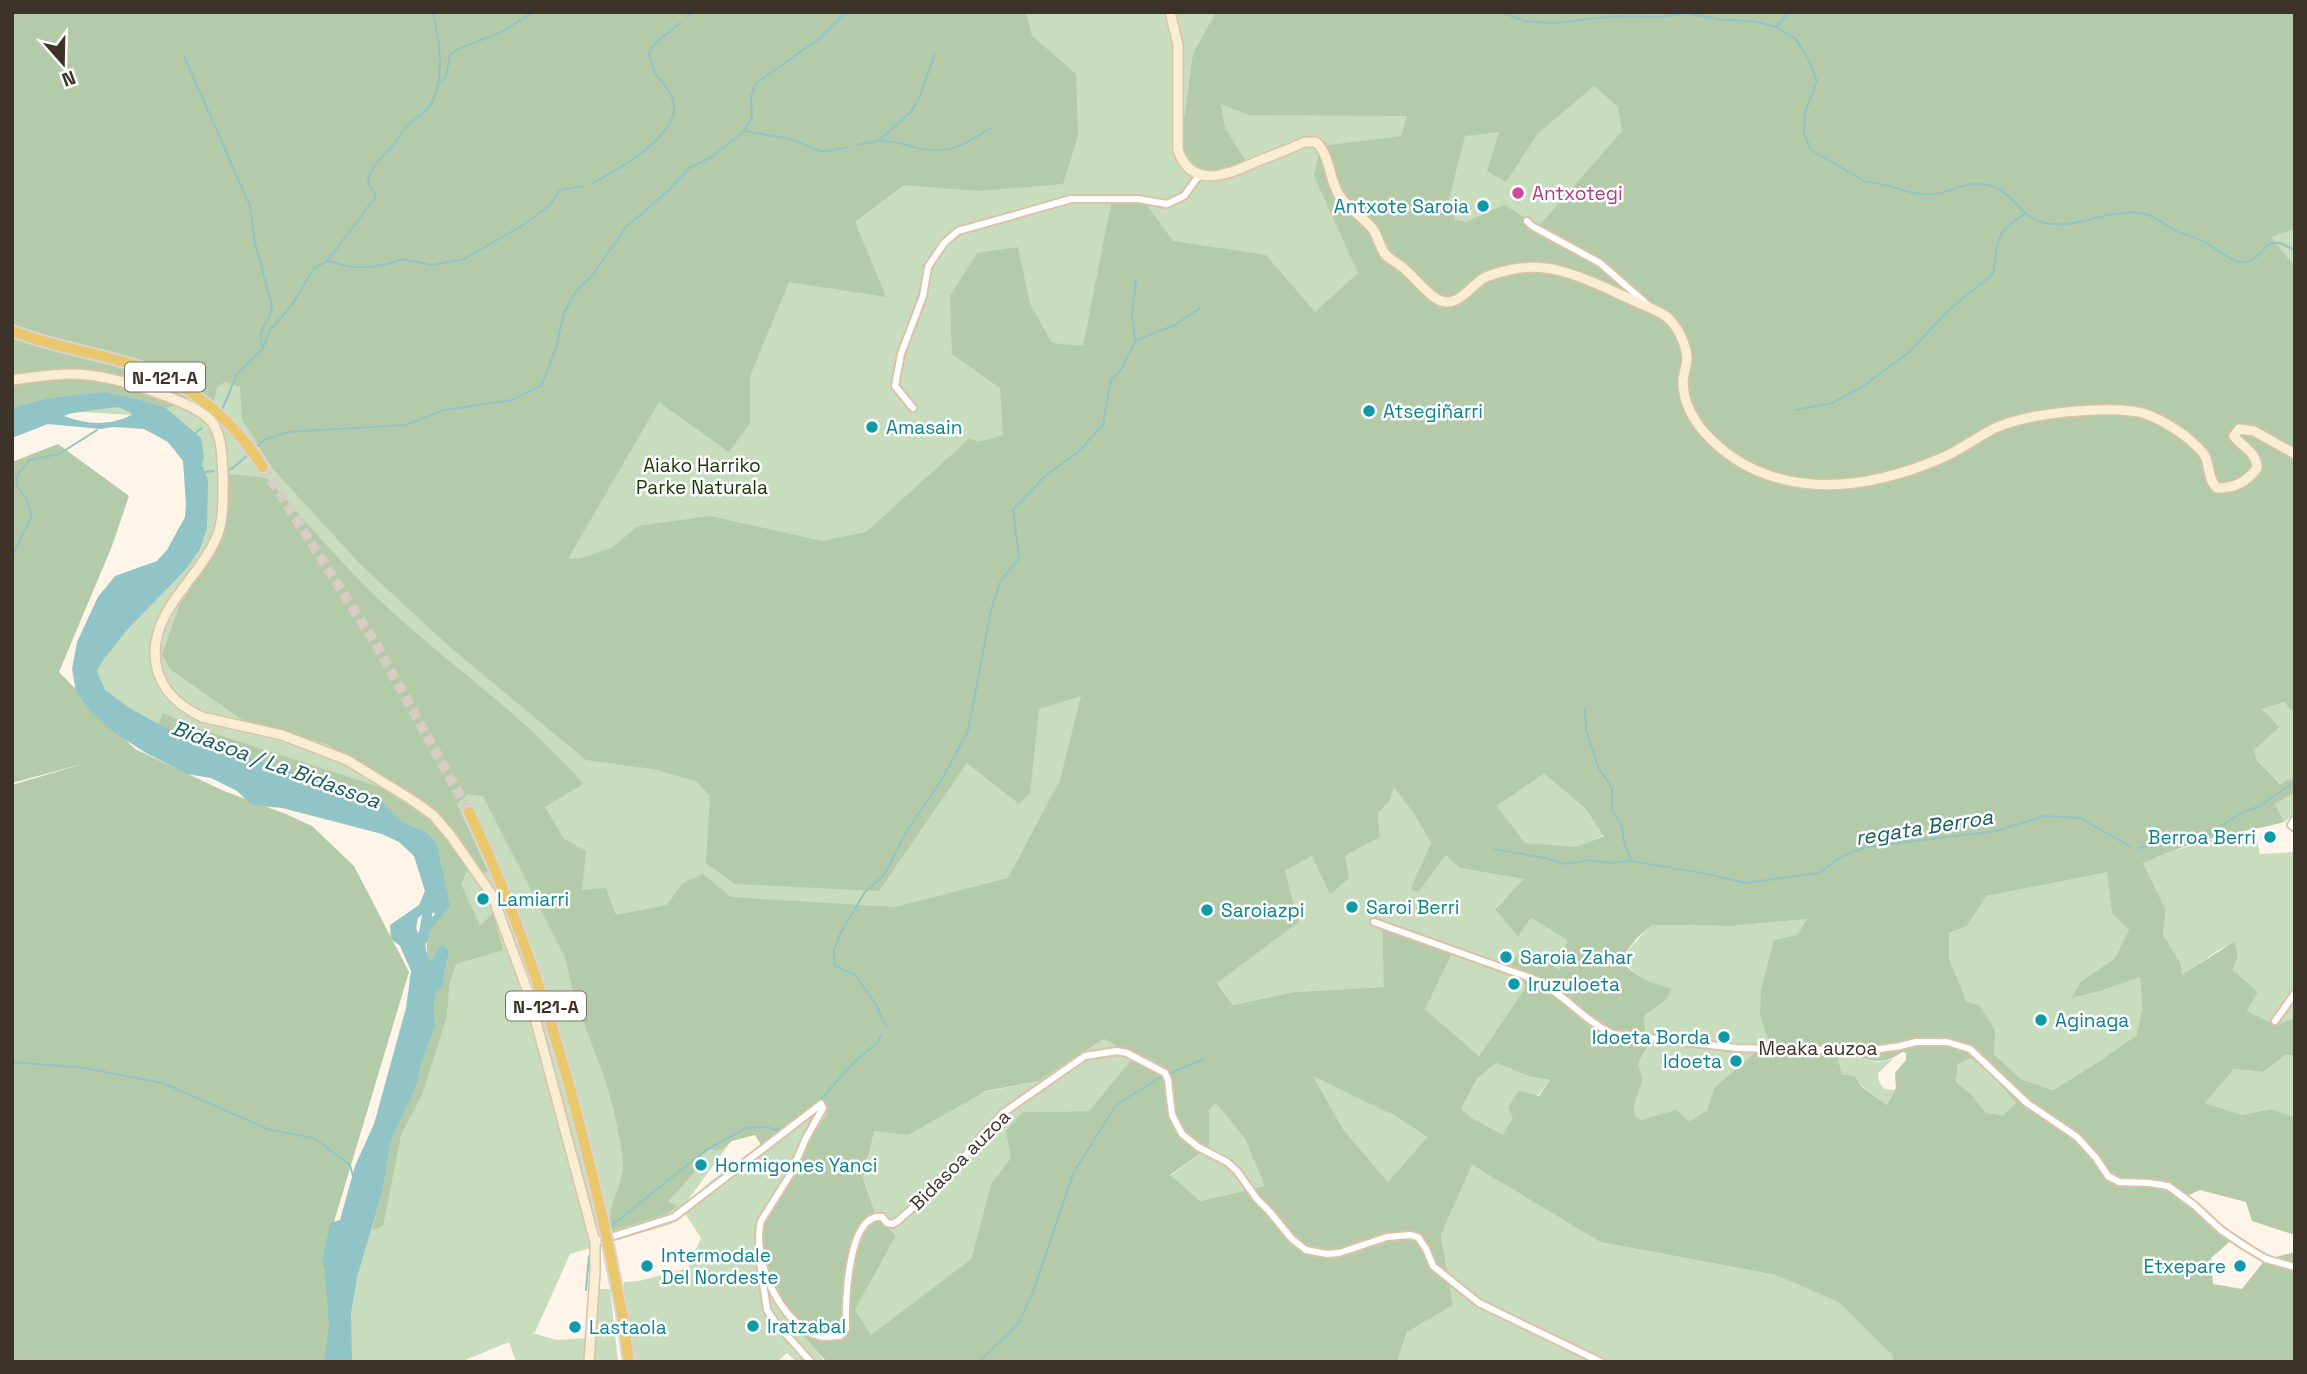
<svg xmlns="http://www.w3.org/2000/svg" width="2307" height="1374" font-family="'Space Grotesk',sans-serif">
<rect width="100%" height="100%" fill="#fef4e8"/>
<g fill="#c8dcbe">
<path d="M12,12H2295V510L1463,718L984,1092L1039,1081L1104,1039L1134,1056L1089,1111L1023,1112L1012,1158L991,1184L971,1259L871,1336L855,1310L896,1236L876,1215L863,1179L871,1143L841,1085L732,1140L685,1204L711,1181L751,1152H753L820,1101L826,1113L812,1136L789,1183L762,1224L824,1362H797L787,1353L777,1362H633L624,1303V1282L639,1281L688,1268L701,1238L682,1209L671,1224L570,1254L535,1332L532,1333L557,1340L586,1338L589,1289H610L618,1362H516L509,1342L460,1362H339L336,1346L440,895L418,842L188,756L87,682L186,540L191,468L163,427L132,415L82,412L25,420L12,425Z"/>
<path d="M2286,702L2289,709L2295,712V777L2281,784L2257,760L2254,750L2280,727L2262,709Z"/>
<path d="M1544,774L1585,808L1604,835L1576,848L1524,843L1497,806Z"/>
<path d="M1394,786L1414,814L1431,843L1410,889L1418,891L1446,855L1459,868L1525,879L1495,908L1518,937L1531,918L1567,940L1560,971L1510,964L1522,979L1525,988L1479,1056L1425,1009L1382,927L1385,987L1294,992L1233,1005L1217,982L1299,922L1285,871L1312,856H1345L1380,837L1378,813L1389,802Z"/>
<path d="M2295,791V814L2284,822L2275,804Z"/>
<path d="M2255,831L2260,854L2295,852V1018L2276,1025L2247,1011L2258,992L2233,970L2238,957L2235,942L2220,949L2182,976L2181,964L2163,934L2166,910L2143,863C2181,847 2215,837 2255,831Z"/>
<path d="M2107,871L2112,914L2129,930L2114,959L2081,981L2072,997L2104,990L2140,977L2142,1007L2137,1035L2089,1068L2053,1090L2021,1079L1994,1054L1967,1002L1949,958V933L1967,926L1985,896Z"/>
<path d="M1807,919L1797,935L1760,1016L1770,1041L1714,1088L1707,1110L1689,1121L1667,1113L1658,1117L1641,1120L1635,1116L1634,1105L1643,1080L1638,1063L1647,1048L1644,1016L1665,1001L1671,988C1648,984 1635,976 1621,958L1651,925L1732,926Z"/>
<path d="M2286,1055L2295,1056V1117L2271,1109L2242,1115L2205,1103L2234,1069L2263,1072Z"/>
<path d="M1846,1056L1878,1062L1893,1059L1878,1073L1879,1082L1884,1089L1895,1090L1887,1105L1861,1085L1855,1076L1842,1074L1838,1059Z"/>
<path d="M1971,1057L1989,1071L2016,1103L2003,1115L1986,1113L1971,1094L1956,1082L1958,1064Z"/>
<path d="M1496,1063L1531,1077L1550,1080C1535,1102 1517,1111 1504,1134L1472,1118L1461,1109L1477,1079Z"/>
<path d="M1312,1075L1397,1117L1427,1137L1388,1182L1343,1129Z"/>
<path d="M1216,1103L1245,1139L1266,1186L1200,1201L1170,1176L1209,1147V1110Z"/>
<path d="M1472,1165L1600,1242L1776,1275L1840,1303L1892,1355L1894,1362H1397L1407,1332L1453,1304L1441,1235Z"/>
</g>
<g fill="#b4cba9" fill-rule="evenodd">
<path d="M12,12H1026L1032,36L1076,74L1078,136L1063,184L979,191L904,185L855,222L886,297L789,282L750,376V423L729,452L659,402L568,559L581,558L612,548L638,526L710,516L822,541L866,532L970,438L978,442L1003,435L1000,388L952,354L950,296L977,253L1018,247L1030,304L1052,343L1083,346L1111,204H1146L1173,241L1266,255L1315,312L1358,273L1314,176L1321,146L1401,136L1407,116L1248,115L1221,104L1225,128L1247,163L1206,177L1180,150L1193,54L1216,12H2295V229L2271,237L2295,267V712L2289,709L2285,702L2262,709L2280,727L2254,750L2257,760L2280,784L2295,777V792L2275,804L2284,822C2259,829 2234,832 2209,839C2186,845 2165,854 2143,863L2166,910L2163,934L2181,964L2182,975L2235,941L2238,957L2233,970L2258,992L2247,1011L2276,1025L2295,1018V1056L2286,1055L2263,1072L2234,1069L2205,1103L2242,1115L2271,1109L2295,1117V1235L2252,1221L2246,1202L2200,1190L2187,1196L2233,1239L2211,1258L2213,1284L2242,1289L2265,1260L2295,1252V1362H1894L1892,1355L1840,1303L1776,1275L1600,1242L1472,1165L1441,1235L1453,1305L1407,1332L1397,1362H824L825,1360L788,1317L764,1264L762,1224L788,1186L812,1136L826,1114L820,1101L761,1145L755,1135L732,1141L720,1151L719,1149L716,1151L710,1149L693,1162L699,1168L668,1201L677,1206L669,1213L611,1231C606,1204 621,1192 623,1168C624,1155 619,1138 617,1125C607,1068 575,1017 566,959L483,796L468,794L457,804L488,871L483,874L449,826L327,744L247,723L171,670L162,655L179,606L221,541L229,474L267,478C312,529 356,581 408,626C466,677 533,724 583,784L545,807L564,839L586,851L582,890L606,888L616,915L667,905L682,884L703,874L731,897L895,907L1008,878L1060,780L1081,696L1039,709L1030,793L1019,804L967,763L879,891L735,884L706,863L710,796L696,781L653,769L586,760L451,648L361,565L272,468L242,419L240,387L225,382L217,387L213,407L204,409L185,402L166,408L137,399L104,392L48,398L12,408ZM1594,86L1618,107L1622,131L1539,226L1504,205L1466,222L1455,220L1449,199L1465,136L1499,132L1487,171L1506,182L1538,133ZM1544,774L1585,808L1604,836L1576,847L1525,843L1497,806ZM1394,787L1414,814L1431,843L1410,889L1418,892L1446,855L1459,868L1524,879L1495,909L1518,937L1531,918L1567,940L1560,970L1523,949L1510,965L1522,979L1525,988L1479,1056L1425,1009L1453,951L1382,926L1384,987L1294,992L1233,1005L1217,983L1299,922L1285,871L1312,856L1330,894L1349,878L1345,856L1380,837L1378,813L1389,802ZM2107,872L2112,914L2129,930L2114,959L2081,981L2071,998L2104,990L2140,977L2142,1007L2137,1035L2089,1068L2053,1090L2021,1079L1994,1054L1995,1030L1979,1005L1967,1002L1949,958V933L1967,926L1986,896ZM1807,919L1797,935L1774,940L1761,989L1760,1016L1769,1041L1714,1088L1707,1110L1689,1121L1676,1110L1641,1120L1635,1116L1634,1105L1643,1080L1638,1063L1647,1048L1644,1016L1665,1001L1672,988C1646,984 1629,971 1612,952L1621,958L1637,938L1652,925L1732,926ZM1104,1039L1134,1056L1089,1111L1023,1112L1006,1131L1011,1158L991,1184L971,1259L871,1335L855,1310L896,1236L876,1215L863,1179L874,1131L908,1135L986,1091L1039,1081ZM1902,1052L1906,1053V1060L1895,1073L1896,1088L1887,1105L1861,1086L1855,1076L1842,1074L1838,1059C1861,1051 1876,1072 1902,1052ZM1971,1058L1989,1071L2016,1103L2003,1115L1986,1113L1971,1094L1956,1082L1958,1064ZM1496,1063L1531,1077L1550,1080L1539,1096L1519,1091L1508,1107L1513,1118L1503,1134L1472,1118L1461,1109L1477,1079ZM1313,1076L1397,1117L1427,1137L1388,1182L1343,1129ZM1216,1103L1245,1139L1265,1186L1200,1201L1170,1175L1209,1147V1110Z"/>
<path d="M58,444L129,496L112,546L59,672L135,749L224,791L286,814L312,826L354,866L409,972L327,1245L331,1362H12V785L86,763L12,783V462Z"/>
<path d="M163,713L197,728L383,788L439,826L469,867L461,884L480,926L493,913L503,950L456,964L449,985L447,1016L422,1095L401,1135L383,1226L372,1230L382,1193L391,1140L418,1082L420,1067L435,1026L433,1007L436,992L443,986C444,973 448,963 449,951L436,952L431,963C422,944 427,924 445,913L441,861L427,833L403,822L382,803L353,797L330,785L284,769L194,740L158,724Z"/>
</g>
<path fill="#91c4c7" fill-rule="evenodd" d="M104,392L137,399L166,408L201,438L204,457L202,464L208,480L207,528L200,549L186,569L126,631L104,659L97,671L105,690L128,707L158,724L194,740L284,769L330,785L353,797L382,803L403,822L427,833L436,842L450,905C438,926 415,933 431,962L436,952L442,944L449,951C447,963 444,973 443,986L436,992L433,1007L435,1026L420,1067L418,1082L391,1140L382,1193L357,1277L351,1313L352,1362H324L329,1327L325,1272L322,1260L330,1223L340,1220L355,1166L374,1124L406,1008L411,971L400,946L391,939L390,925L419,905L425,891L414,856L399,842L382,834L282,808L252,805L237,791L211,778L187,774L146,753L115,733L93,714L76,692L72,669L77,642L98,597L115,576L157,561L167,550L185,517L186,504L183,461L168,442L144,429L113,427L101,429L48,424L12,438V408L48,398ZM118,407L133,414C112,426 87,425 64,416L71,413ZM429,909L435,914L418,933L416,928L418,918Z"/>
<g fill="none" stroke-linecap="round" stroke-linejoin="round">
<g stroke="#91c4c7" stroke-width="2">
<path d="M1501,12L1524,21L1554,23L1617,16L1661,17L1684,13L1724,20L1753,21L1776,27L1796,39L1809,61L1817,81L1805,113L1804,133L1811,150L1866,182C1888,182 1911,197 1934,194C1958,191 1969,178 1995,187C2014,195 2021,216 2041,222C2078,233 2115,202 2151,216C2161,220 2169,228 2178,232C2189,236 2198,238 2208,244C2218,250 2229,260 2240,262C2254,264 2261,251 2270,243H2280L2295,250"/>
<path d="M688,16L692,12"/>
<path d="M1776,27L1789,12"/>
<path d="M184,56L250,206L255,243L272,306C270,323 257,326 262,346"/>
<path d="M438,86L446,76L450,55L456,50L504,31L533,12"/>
<path d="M745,131L790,139L823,152L848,147"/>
<path d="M880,141C894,140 905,145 918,148C951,155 964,144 991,128"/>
<path d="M856,145L878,141L910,113L919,98L935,54"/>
<path d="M593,183C617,170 674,139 674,107C674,93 663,85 656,74C653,69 651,61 649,54C658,35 666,37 680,23"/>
<path d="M328,260L374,199L376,194L368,184C369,166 383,157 394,144C398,139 402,131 407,126C415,118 425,114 431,104C446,77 439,41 433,12"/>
<path d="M1135,338L1132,313L1136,280"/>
<path d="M222,410L237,374L263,348L270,330L292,305L314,268L328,261L351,267H370L387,264L403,259L432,265L464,259L525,224L551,204L560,190L584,186"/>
<path d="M1795,410L1832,403L1862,387L1909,352L1950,309L1993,274C1999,240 1993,233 2025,214"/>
<path d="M194,434L202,428"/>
<path d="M255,448L266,439L288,432L406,425L444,410L512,400L542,385L557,344L564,313L576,291L592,276L626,227L668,191L689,168L712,157L744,131L752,117L751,97L755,84L819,39L846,12"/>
<path d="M228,470L233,468L248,455"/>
<path d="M205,472L214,471"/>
<path d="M12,556L32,515L26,498L18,488L16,477L29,460L59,454L97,430"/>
<path d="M1585,708L1586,729L1598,767L1612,788V810L1622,827L1624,842L1631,861L1702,873L1746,883L1819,873L1842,856L1867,847L1996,831L2044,816L2080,818L2131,847"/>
<path d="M2138,848L2207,836L2241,813L2260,806L2295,781"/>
<path d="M1494,849L1540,857L1566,864L1590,860L1610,863L1630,861"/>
<path d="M886,1026L875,1003L855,975L835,966L834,951L840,934L865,892L884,875L908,829L942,779L968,731L991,610L1000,582L1019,558L1013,510L1045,476L1078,452L1103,425L1111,380L1120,371L1136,340L1175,325L1200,308"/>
<path d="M12,1062L84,1068L163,1083L270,1130L314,1138L350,1165L353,1176"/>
<path d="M1170,1073L1204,1059"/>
<path d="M610,1227L706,1150L746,1128L766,1127L775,1130L786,1126L822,1098L855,1061L877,1043L881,1036"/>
<path d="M586,1290L589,1256"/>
<path d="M979,1362L1018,1324L1031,1297L1074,1172L1116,1105L1161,1077"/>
</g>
<path stroke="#91c4c7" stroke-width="10" d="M423,939L430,898"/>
<path stroke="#d7cdc1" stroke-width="10" stroke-dasharray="10 5" stroke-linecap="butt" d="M263,467L377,646L469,812"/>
<g stroke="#dbc2a7" stroke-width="10">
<g id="street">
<path d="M1527,221L1532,226L1600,263L1648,305"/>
<path d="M913,408L895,386L901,354L923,296L928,267L944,243L958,231L1071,199H1138L1167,204L1184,196L1200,174"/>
<path d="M2295,819L2291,825L2295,828"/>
<path d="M1374,922L1536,980C1564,994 1584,1021 1613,1034L1737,1048L1866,1051L1900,1046L1916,1042H1947L1970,1049L2027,1103L2077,1137L2096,1158L2108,1176L2119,1182L2149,1183L2168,1186L2194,1205L2221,1230L2243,1245L2266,1259L2295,1267"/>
<path d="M2275,1021L2295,993"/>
<path d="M595,1242L674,1217L821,1104L823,1108L806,1138L790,1175L761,1221C751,1258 780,1324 818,1336C824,1338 833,1336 840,1336L846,1329C845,1305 847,1213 882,1217L887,1223L893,1224L899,1220L941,1182L1003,1113L1085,1056L1117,1051L1127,1053L1165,1073L1168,1080L1172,1115L1182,1134L1198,1147L1227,1162L1237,1171L1257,1199L1269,1211L1292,1239L1306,1250L1327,1254L1339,1253L1387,1237L1410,1235L1418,1237L1426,1249L1433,1266L1479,1303L1601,1362"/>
<path d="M760,1262L767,1310L775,1322L811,1362"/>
</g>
</g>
<g stroke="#dbc2a7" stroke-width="12">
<g id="secondary">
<path d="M1170,12L1178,45V150C1192,192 1231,173 1258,161C1274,155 1289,149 1305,142H1316C1330,155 1329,179 1339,195C1347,208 1362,216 1372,228C1378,235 1379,246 1385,254C1388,258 1394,261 1398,264C1413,274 1423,291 1437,299C1455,310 1468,289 1481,280C1489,274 1504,271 1514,269C1556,261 1594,283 1630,299C1642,305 1656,309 1667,317C1678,327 1686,344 1687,358C1687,366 1683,374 1683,381C1683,427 1734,465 1774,477C1830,494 1891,480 1944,457C1962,449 1977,437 1995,428C2028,413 2096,407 2132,411C2151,413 2170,425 2185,436C2191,441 2201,449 2205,456C2210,467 2208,480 2217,488C2234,488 2246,483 2257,468C2257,452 2243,448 2234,436L2239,429L2254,431L2295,454"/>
<path d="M12,380C36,377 62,372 87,375C114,377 194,401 211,421C223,436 222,460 223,478C223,495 224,520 217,536C201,576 156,606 155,652C155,685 175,704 202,717L282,735L347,760L412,800L433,815L451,836L492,895L528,992L595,1242V1272L589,1362"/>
</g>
</g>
<g stroke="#d8d6d4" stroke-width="14">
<g id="highway">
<path d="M12,331C51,346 91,352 131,364C188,382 231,417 263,467"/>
<path d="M469,812C532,944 572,1083 604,1225"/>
<path d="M622,1313L629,1362"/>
</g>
</g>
<use href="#street" stroke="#fff" stroke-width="6"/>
<use href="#secondary" stroke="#f9eed3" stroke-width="9"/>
<use href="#highway" stroke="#eac76b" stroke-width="10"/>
<g stroke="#d8d6d4" stroke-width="14" stroke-linecap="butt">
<path id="highway-bridge" d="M604,1225L622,1313"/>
</g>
<use href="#highway-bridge" stroke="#eac76b" stroke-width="10"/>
</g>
<circle fill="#d1479c" stroke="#fff" stroke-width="2.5" cx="1518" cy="193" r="7"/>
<g fill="#0f9aa8" stroke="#fff" stroke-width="2.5">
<circle cx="1483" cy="206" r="7"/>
<circle cx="1369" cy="411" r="7"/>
<circle cx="872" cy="427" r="7"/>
<circle cx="2270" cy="837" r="7"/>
<circle cx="483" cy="899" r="7"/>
<circle cx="1352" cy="907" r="7"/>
<circle cx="1207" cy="910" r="7"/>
<circle cx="1506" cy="957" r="7"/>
<circle cx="1514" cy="984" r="7"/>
<circle cx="2041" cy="1020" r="7"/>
<circle cx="1724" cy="1037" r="7"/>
<circle cx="1736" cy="1061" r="7"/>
<circle cx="701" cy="1165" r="7"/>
<circle cx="647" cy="1266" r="7"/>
<circle cx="2240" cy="1266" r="7"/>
<circle cx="753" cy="1326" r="7"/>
<circle cx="575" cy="1327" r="7"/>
</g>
<g text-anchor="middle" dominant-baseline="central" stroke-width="5" stroke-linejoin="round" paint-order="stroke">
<g fill="#fff" stroke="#767068" stroke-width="2">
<rect x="125" y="362.5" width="80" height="29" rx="5"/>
<rect x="506" y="991.5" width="80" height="29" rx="5"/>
</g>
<g font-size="18" font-weight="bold" fill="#3c3227">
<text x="165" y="377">N-121-A</text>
<text x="546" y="1006">N-121-A</text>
</g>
<g font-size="19" fill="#b23c85" stroke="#fff" text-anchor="start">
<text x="1532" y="193">Antxotegi</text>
</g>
<g font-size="19" fill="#0d838f" stroke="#fff" text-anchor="start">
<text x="1469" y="206" text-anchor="end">Antxote Saroia</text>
<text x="1383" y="411">Atsegiñarri</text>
<text x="886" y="427">Amasain</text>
<text x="2256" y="837" text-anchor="end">Berroa Berri</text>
<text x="497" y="899">Lamiarri</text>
<text x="1366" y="907">Saroi Berri</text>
<text x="1221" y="910">Saroiazpi</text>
<text x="1520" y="957">Saroia Zahar</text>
<text x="1528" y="984">Iruzuloeta</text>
<text x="2055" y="1020">Aginaga</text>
<text x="1710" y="1037" text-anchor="end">Idoeta Borda</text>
<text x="1722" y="1061" text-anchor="end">Idoeta</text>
<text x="715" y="1165">Hormigones Yanci</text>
<text x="661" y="1255">Intermodale<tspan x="661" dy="22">Del Nordeste</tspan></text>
<text x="2226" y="1266" text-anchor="end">Etxepare</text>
<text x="767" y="1326">Iratzabal</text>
<text x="589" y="1327">Lastaola</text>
</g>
<g font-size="19" fill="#193705" stroke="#fff">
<text x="702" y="465">Aiako Harriko<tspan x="702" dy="22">Parke Naturala</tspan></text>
</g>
<g font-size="19" fill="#3c3227" stroke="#fff">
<text x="1818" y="1048">Meaka auzoa</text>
<text transform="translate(960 1160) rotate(-45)">Bidasoa auzoa</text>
</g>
<g font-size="21" font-style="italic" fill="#165d60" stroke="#fff">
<text transform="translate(276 764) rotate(20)">Bidasoa / La Bidassoa</text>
<text transform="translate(1924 827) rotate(-9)">regata Berroa</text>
</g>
</g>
<rect width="2307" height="1374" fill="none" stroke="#3c3227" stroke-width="28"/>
<g transform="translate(63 63) rotate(160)" stroke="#ffffff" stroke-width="5" paint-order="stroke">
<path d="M0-5L12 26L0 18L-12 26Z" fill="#3c3227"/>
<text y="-10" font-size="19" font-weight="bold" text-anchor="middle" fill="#3c3227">N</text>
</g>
</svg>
